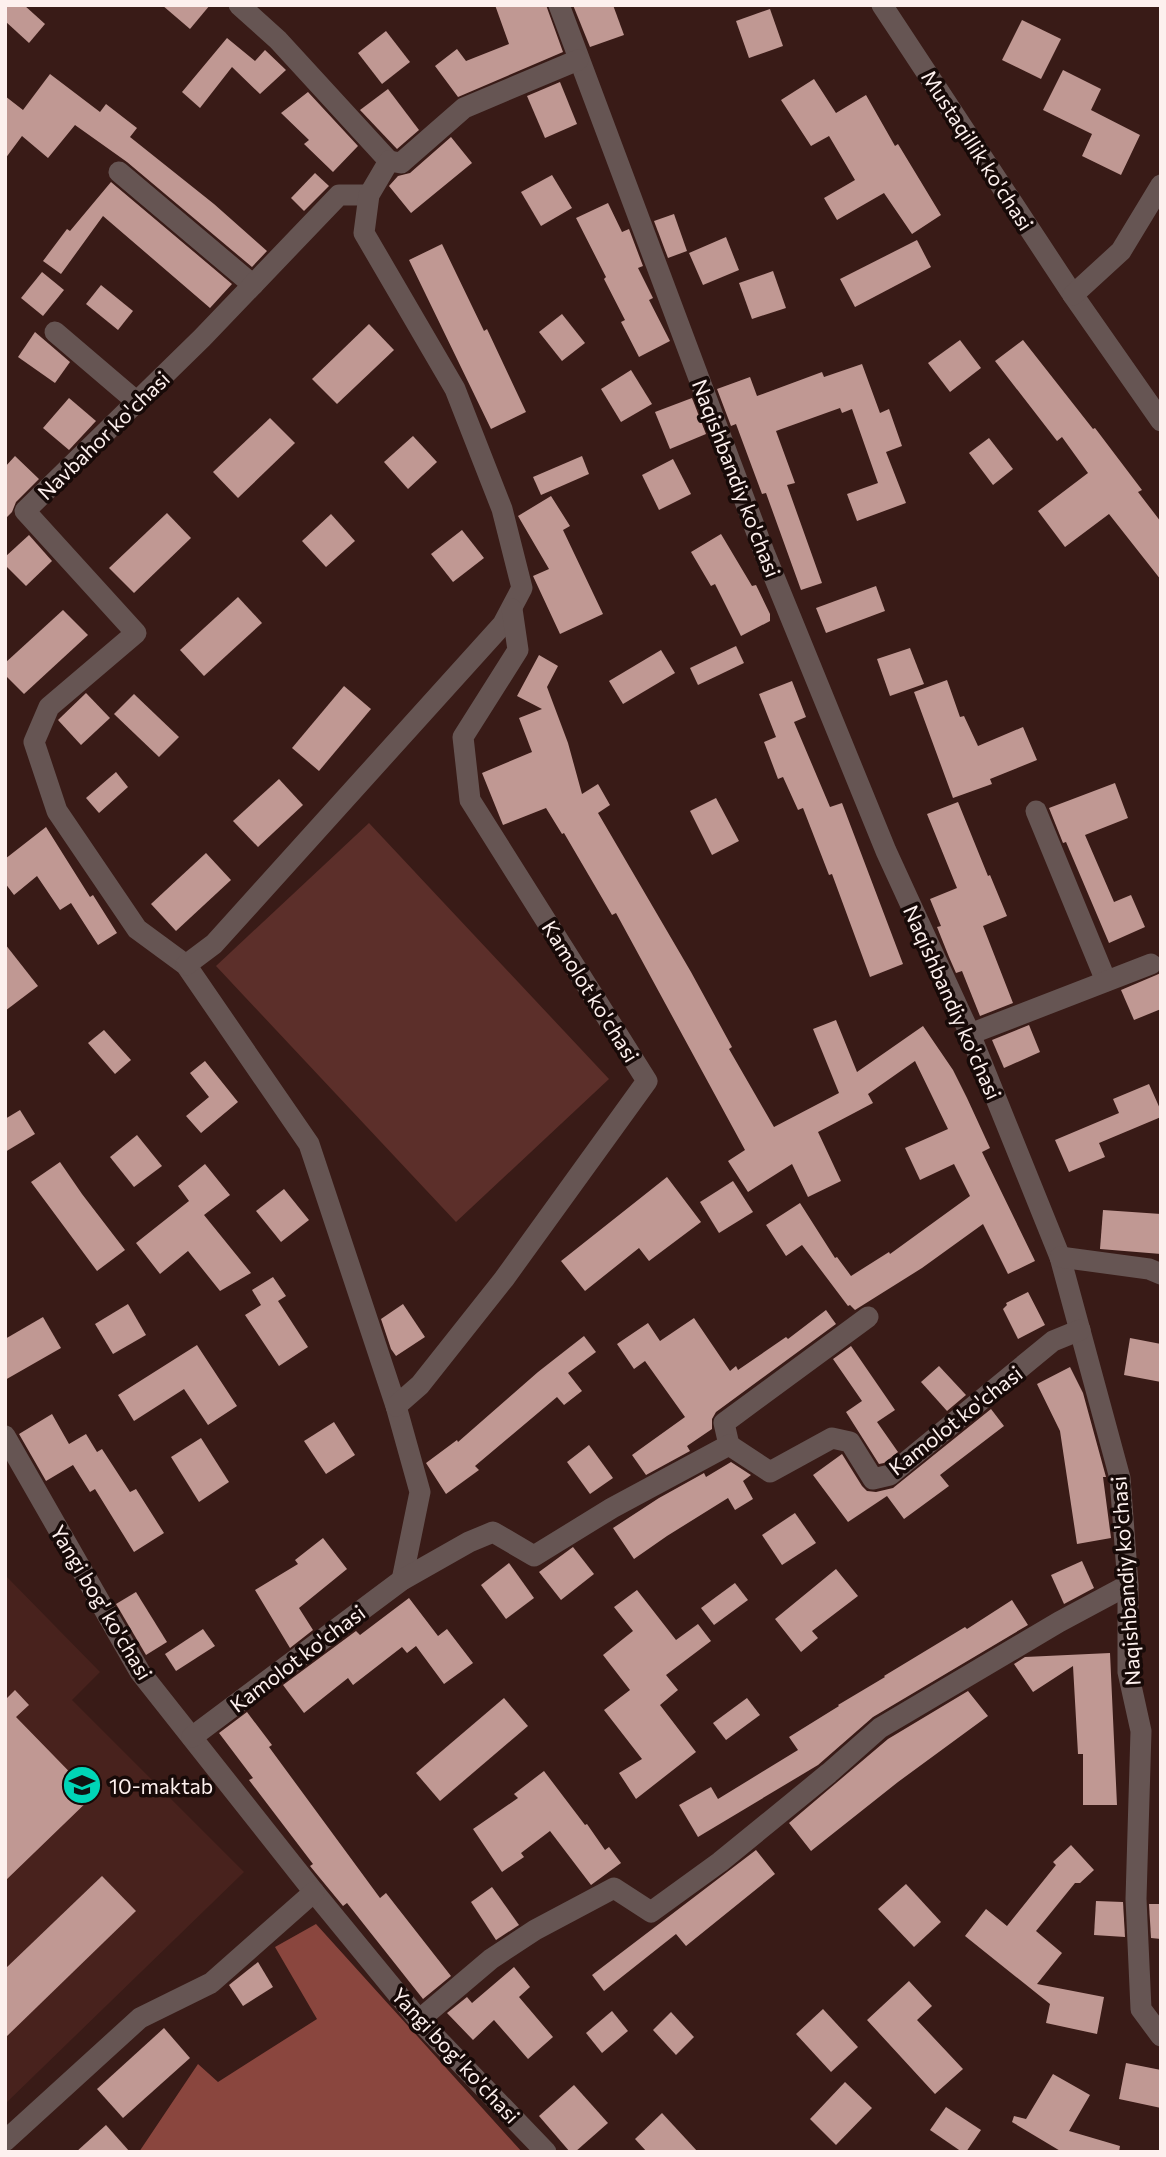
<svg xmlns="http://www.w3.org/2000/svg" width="1166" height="2157" font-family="Commissioner,sans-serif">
<rect width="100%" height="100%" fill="#391b17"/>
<path fill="#48221d" d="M5,1575L100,1672L72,1700L244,1872L5,2104Z"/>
<path fill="#5c2f2a" d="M369,823L609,1079L456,1222L216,966Z"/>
<path fill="#8a463e" d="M316,1924L522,2152H139L198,2064L218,2082L317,2019L275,1947Z"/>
<g fill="#c09893">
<path d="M5,5H24L45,24L29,43L5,21Z"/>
<path d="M162,5H210L190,29Z"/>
<path d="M495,5H546L563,52L458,97L435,66L457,49L466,61L509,44Z"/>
<path d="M573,5H613L624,35L590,47Z"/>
<path d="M770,9L783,46L749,58L736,21Z"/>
<path d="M1022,20L1061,39L1041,79L1002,60Z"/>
<path d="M386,31L410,62L382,84L358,53Z"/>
<path d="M227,38L255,61L265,50L286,70L260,94L232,67L200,108L182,92Z"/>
<path d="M1063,70L1101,89L1091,110L1140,135L1121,175L1082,156L1092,134L1043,110Z"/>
<path d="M50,74L100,112L106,104L137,128L130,137L214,204L267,251L252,267L127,162L75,125L48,158L22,136L5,159V96L23,110Z"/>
<path d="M814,79L836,113L866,95L895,146L898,144L941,215L912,234L884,193L837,220L824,198L855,180L829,136L811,146L781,100Z"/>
<path d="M560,82L577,124L545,138L527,96Z"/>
<path d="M388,89L419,130L397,149L360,110Z"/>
<path d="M308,92L358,146L333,172L304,144L309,140L281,113Z"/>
<path d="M451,137L472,163L411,213L389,186L398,176L410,173Z"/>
<path d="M315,173L329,186L304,211L291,198Z"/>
<path d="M552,175L572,208L541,226L521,192Z"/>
<path d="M111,182L232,284L210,308L103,216L61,274L43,261L67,229L70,231Z"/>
<path d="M608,203L622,232L629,229L643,266L638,268L653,298L649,300L670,341L639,357L621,322L625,320L604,279L606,277L576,218Z"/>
<path d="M674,214L687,251L668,258L654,221Z"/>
<path d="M726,237L739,270L703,285L689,253Z"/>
<path d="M917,240L931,267L855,307L840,279Z"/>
<path d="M442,244L484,331L487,329L526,412L491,429L409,260Z"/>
<path d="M773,271L786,308L752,319L739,283Z"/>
<path d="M42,272L64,290L43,316L21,298Z"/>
<path d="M101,285L133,311L118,330L86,304Z"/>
<path d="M562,314L585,343L562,361L539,332Z"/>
<path d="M369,324L394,350L337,404L312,379Z"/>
<path d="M35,332L70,362L55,383L18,357Z"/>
<path d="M960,340L981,368L950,392L928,363Z"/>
<path d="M1023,340L1093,429L1095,428L1142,490L1138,492L1161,522V580L1109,514L1065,547L1038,511L1088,473L1062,437L1057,441L995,361Z"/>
<path d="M862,364L880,413L889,409L902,446L886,452L906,503L857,521L847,494L878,483L852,409L842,413L840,408L776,431L795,483L787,485L822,583L801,590L766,493L762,494L736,424L731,426L717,389L750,377L757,396L822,372L824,377Z"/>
<path d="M631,370L652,404L621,422L601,389Z"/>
<path d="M69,398L96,421L69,450L43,428Z"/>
<path d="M692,398L706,434L670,449L655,412Z"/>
<path d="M270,418L295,443L238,498L213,472Z"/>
<path d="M413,436L437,462L408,489L384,462Z"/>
<path d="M989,438L1013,469L993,485L969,453Z"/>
<path d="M15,456L39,479L16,502L12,512L5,519V467Z"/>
<path d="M582,456L589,474L541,495L533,477Z"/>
<path d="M673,459L691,494L659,510L642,475Z"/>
<path d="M551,496L570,526L563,530L603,614L560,634L533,576L549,569L518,516Z"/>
<path d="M167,513L191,538L134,593L109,568Z"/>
<path d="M331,514L355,541L326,567L302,541Z"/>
<path d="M462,530L484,558L453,582L431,554Z"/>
<path d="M721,534L752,586L756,585L770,614V621L741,636L715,584L711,586L691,552Z"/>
<path d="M29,535L52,561L26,586L5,565V557Z"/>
<path d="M876,586L885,611L826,633L816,608Z"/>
<path d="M238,597L262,623L204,676L180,650Z"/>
<path d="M63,610L88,635L24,694L5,675V663Z"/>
<path d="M736,646L744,663L698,685L690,668Z"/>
<path d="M910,648L924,684L890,696L877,659Z"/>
<path d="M661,650L675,673L623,704L609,681Z"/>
<path d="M539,655L558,666L547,687L568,743L582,794L598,784L610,805L598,813L691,972L732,1047L729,1049L774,1127L839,1093L813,1029L836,1020L857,1072L923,1026L953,1070L967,1098L990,1148L982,1152L1035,1261L1008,1274L983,1224L922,1268L855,1310L850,1305L848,1306L802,1245L786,1256L766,1225L800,1203L835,1258L837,1257L851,1276L889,1252L890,1254L970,1196L954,1164L920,1180L905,1148L948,1129L915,1061L868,1094L873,1103L818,1132L841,1181L808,1197L792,1164L748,1192L728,1161L745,1150L616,913L612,915L564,833L562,834L546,808L503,825L482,773L532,752L519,718L542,709L517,696Z"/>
<path d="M947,680L960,717L964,716L978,746L1023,727L1037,760L990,779L992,784L953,798L914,692Z"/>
<path d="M792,681L806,717L794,722L830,807L842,803L903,964L870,977L832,874L829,875L803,808L798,810L783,777L778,779L764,742L776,737L759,694Z"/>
<path d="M344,686L371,709L319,771L292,748Z"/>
<path d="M86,693L110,718L81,745L58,720Z"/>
<path d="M134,694L179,737L159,757L114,714Z"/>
<path d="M116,772L128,787L99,813L86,798Z"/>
<path d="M279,779L303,805L258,847L233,821Z"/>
<path d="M1115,783L1128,818L1085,835L1114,902L1131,895L1145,927L1109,943L1066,842L1063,843L1049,808Z"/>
<path d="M716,798L739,841L712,855L690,811Z"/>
<path d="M958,802L988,876L990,875L1007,916L983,926L1013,1003L980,1016L962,971L956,973L949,957L937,927L941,926L930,899L957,888L927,814Z"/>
<path d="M46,827L90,897L93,895L117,933L98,945L71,903L60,910L37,876L14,895L5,883V859Z"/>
<path d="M206,853L231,880L176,931L151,904Z"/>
<path d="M5,944L38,986L5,1011Z"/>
<path d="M1161,973V1009L1134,1020L1121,990Z"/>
<path d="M1029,1025L1040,1052L1004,1068L992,1040Z"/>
<path d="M104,1030L131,1060L115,1074L88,1043Z"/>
<path d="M205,1061L238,1102L201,1133L186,1116L209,1097L190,1073Z"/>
<path d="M1149,1084L1161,1111V1117L1099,1143L1105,1157L1069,1172L1055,1140L1119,1113L1113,1099Z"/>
<path d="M20,1110L35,1134L5,1152V1119Z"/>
<path d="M137,1135L162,1166L134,1187L110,1157Z"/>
<path d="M60,1162L82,1194L125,1250L97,1271L31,1182Z"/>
<path d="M205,1164L230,1195L204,1215L251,1273L220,1291L188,1251L160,1274L136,1243L189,1201L178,1186Z"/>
<path d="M667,1177L701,1222L649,1261L639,1248L585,1291L561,1261Z"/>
<path d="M733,1181L753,1212L719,1233L700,1202Z"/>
<path d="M284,1189L309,1220L281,1242L256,1211Z"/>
<path d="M1103,1210L1161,1214V1254L1100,1249Z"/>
<path d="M273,1277L286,1296L278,1301L308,1347L279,1366L245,1315L261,1305L252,1290Z"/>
<path d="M1028,1292L1045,1325L1018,1339L1003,1309L1007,1305L1006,1303Z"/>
<path d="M128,1304L146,1335L113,1354L95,1324Z"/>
<path d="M403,1304L425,1337L396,1356L391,1349L381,1319Z"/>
<path d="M826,1310L836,1324L716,1412L712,1419V1429L687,1446L690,1451L646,1475L632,1455L685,1417L645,1361L634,1369L617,1344L648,1323L660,1341L694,1318L730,1371L736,1366L738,1370L786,1337L788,1339Z"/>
<path d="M43,1317L61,1348L5,1380V1339Z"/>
<path d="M584,1336L596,1352L568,1373L582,1391L564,1405L557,1397L475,1466L479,1470L446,1494L426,1463L457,1440L458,1442L538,1372Z"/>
<path d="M1130,1338L1161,1344V1382L1124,1375Z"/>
<path d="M197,1345L237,1406L208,1425L184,1389L134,1421L118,1395Z"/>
<path d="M851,1346L895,1410L877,1422L898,1452L884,1463L879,1464L846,1412L862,1401L833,1359Z"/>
<path d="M939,1366L966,1395L947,1411L921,1382Z"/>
<path d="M1070,1367L1083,1393L1106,1477H1103L1111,1538L1077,1544L1060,1431L1037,1384Z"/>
<path d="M991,1409L1004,1426L940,1475L949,1486L904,1519L887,1496L848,1522L813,1475L842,1454L862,1486L867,1491L876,1492L893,1488Z"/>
<path d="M52,1414L69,1444L86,1434L97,1452L102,1449L130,1492L136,1489L164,1533L134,1552L95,1489L90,1492L73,1465L46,1481L19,1434Z"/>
<path d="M334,1422L355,1455L326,1474L304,1441Z"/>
<path d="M201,1438L229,1482L199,1502L171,1457Z"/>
<path d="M589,1445L613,1478L590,1494L567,1462Z"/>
<path d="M731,1462L751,1475L743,1481L753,1499L735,1510L728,1498L667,1536L634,1559L613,1528L659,1498L704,1473L706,1477Z"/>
<path d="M795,1513L816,1543L782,1565L762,1535Z"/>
<path d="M323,1538L347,1569L299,1608L313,1630L290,1648L255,1590L298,1564L295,1560Z"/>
<path d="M573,1547L594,1574L561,1600L539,1572Z"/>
<path d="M1082,1561L1094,1588L1064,1604L1051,1575Z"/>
<path d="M509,1563L534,1598L506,1619L481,1585Z"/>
<path d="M836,1569L858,1596L812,1631L818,1638L801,1652L775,1619Z"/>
<path d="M735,1583L748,1600L714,1625L701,1608Z"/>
<path d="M637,1590L676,1640L698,1624L711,1641L666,1675L678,1690L660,1705L696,1752L636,1799L619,1773L642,1759L604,1710L630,1690L603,1655L633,1631L614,1607Z"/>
<path d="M136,1592L167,1642L146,1655L116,1604Z"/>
<path d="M409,1598L438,1636L447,1629L473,1663L444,1684L416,1646L407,1653L402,1647L353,1685L348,1678L304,1713L283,1685L356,1631L360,1635Z"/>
<path d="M1012,1600L1028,1625L873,1717L818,1765L698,1837L679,1805L711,1787L718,1799L798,1750L789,1737L839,1706L838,1705L885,1677L884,1676L965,1627L967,1629Z"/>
<path d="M203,1629L215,1646L176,1671L165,1654Z"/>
<path d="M1110,1653L1117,1805H1083V1754H1078L1073,1666L1033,1692L1014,1664L1025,1657Z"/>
<path d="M15,1690L29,1705L16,1717L93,1796L5,1881V1700Z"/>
<path d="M968,1691L988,1716L898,1782L811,1851L789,1823L888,1739Z"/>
<path d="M504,1698L528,1726L440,1801L416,1773Z"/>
<path d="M747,1698L760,1715L726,1740L713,1723Z"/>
<path d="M247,1712L272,1745L269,1747L380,1898L386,1893L451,1976L423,1999L347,1903L343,1906L310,1866L313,1864L249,1780L253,1778L219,1733Z"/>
<path d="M544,1771L585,1825L587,1824L605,1850L609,1847L621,1863L591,1885L550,1831L521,1853L524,1857L502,1872L473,1829L518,1798L514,1794Z"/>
<path d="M1071,1845L1094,1870L1080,1883H1075L1036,1931L1062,1953L1037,1984L1104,1997L1097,2034L1046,2023L1050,2004L965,1936L986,1909L1007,1926L1056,1865L1053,1862Z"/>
<path d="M756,1850L775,1874L686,1946L676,1934L604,1991L592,1975Z"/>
<path d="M102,1876L136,1911L5,2038V1969Z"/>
<path d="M906,1884L941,1922L914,1947L878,1909Z"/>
<path d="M492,1887L519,1925L496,1940L471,1902Z"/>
<path d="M1096,1901L1123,1902L1125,1937L1094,1935Z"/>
<path d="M1149,1904H1161V1939L1151,1938Z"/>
<path d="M258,1962L273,1987L243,2006L229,1985Z"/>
<path d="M514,1967L530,1987L519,1997L553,2037L528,2059L494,2020L473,2040L447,2013L467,1997L472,2003Z"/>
<path d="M909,1981L932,2006L917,2020L963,2069L935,2094L867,2020Z"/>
<path d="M823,2009L858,2047L831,2072L796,2034Z"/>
<path d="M612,2011L628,2031L602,2053L586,2033Z"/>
<path d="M671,2012L694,2037L676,2055L653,2030Z"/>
<path d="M164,2028L190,2058L123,2118L97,2089Z"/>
<path d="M1126,2063L1161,2070V2108L1119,2099Z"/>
<path d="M1053,2074L1090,2095L1069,2131L1120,2146L1119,2152H1062L1012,2122L1014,2116L1026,2119Z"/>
<path d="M845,2082L872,2108L836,2145L810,2119Z"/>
<path d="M574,2085L608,2123L575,2152H570L539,2116Z"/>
<path d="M946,2107L981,2130L966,2152H962L930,2130Z"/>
<path d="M662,2113L698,2152H647L635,2139Z"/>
<path d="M106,2125L130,2152H76Z"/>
</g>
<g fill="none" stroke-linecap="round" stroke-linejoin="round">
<g stroke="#665553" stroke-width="21">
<path d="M239,5L278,40L389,161"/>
<path d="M559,5L764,552L886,851L970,1034L1060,1257L1120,1478L1128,1585V1672L1141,1731L1136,1899L1141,2009L1161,2036"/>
<path d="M882,5L1073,295L1161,421"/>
<path d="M119,172L253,285"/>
<path d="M369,195H339L202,338L25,511L136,633L49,707L34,742L57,811L137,929L186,965L309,1144L396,1406L420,1492L402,1580"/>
<path d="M1073,295L1121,251L1161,185"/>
<path d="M55,332L137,402"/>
<path d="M1036,811L1106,981"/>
<path d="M186,965L214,944L503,624L522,588L502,509L455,389L364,233L369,195L389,161L401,163L464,108L578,60"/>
<path d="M970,1034L1151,964"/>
<path d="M1060,1257L1149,1269L1161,1274"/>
<path d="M396,1406L420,1385L504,1279L647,1081L470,800L463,737L518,650L512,609"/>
<path d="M5,1436L140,1672L314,1892L419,2020L546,2152"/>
<path d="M729,1445L724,1423L868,1317"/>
<path d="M192,1737L402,1580L469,1542L493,1532L534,1556L612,1508L729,1445L770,1472L832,1438L850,1442L873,1479L890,1475L1053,1341L1080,1330"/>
<path d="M419,2020L491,1959L535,1930L614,1888L651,1912L720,1862L829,1773L880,1728L1059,1622L1128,1585"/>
<path d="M5,2141L140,2018L211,1983L314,1892"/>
</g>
</g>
<defs>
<g id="school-disc" transform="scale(2.0125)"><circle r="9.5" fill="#00d5b7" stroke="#170a08"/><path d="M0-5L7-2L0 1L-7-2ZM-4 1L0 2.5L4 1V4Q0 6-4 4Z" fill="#111"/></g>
</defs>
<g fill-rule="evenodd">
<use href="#school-disc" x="82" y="1785"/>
</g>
<g text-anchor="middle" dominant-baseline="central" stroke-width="7" stroke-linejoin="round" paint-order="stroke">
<g font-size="21" fill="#fdf0ee" stroke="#170a08">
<text transform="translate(978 150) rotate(57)">Mustaqillik ko'chasi</text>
<text transform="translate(103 435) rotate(-44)">Navbahor ko'chasi</text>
<text transform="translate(737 478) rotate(69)">Naqishbandiy ko'chasi</text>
<text transform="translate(591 991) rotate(58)">Kamolot ko'chasi</text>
<text transform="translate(953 1002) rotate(66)">Naqishbandiy ko'chasi</text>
<text transform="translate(955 1420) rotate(-38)">Kamolot ko'chasi</text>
<text transform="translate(1125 1581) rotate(-94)">Naqishbandiy ko'chasi</text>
<text transform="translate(102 1602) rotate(59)">Yangi bog' ko'chasi</text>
<text transform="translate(297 1658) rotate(-37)">Kamolot ko'chasi</text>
<text transform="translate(456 2055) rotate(47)">Yangi bog' ko'chasi</text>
</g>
<g font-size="21" fill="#fdf0ee" stroke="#170a08" text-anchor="start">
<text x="109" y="1785">10-maktab</text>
</g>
</g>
<rect width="1166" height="2157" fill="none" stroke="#fdf0ee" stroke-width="14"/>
</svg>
